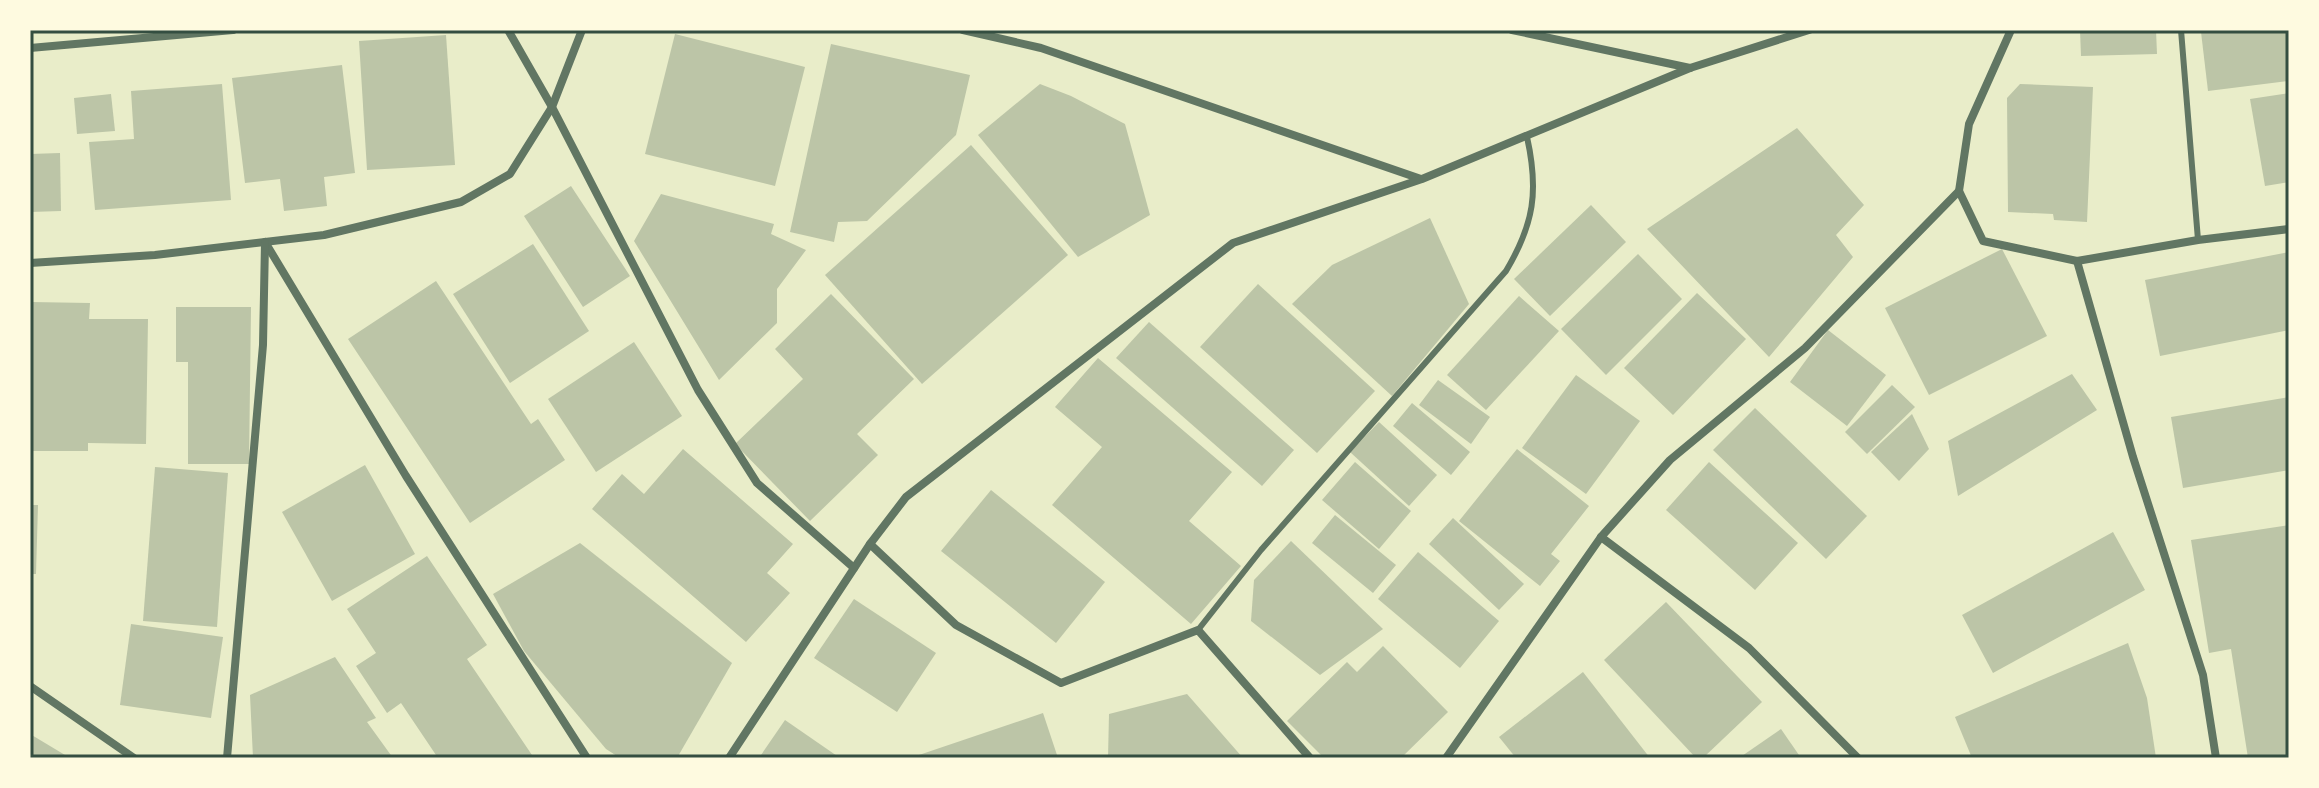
<svg xmlns="http://www.w3.org/2000/svg" width="2319" height="788" font-family="'Noto Sans',sans-serif">
<rect width="100%" height="100%" fill="#e9edc9"/>
<g fill="#bcc5a7">
<path d="M2080,30H2156L2157,54L2081,56Z"/>
<path d="M2220,30H2289V81L2208,91L2201,32Z"/>
<path d="M675,34L805,67L775,186L645,154Z"/>
<path d="M446,35L455,165L367,170L359,41Z"/>
<path d="M831,44L970,75L956,135L867,221L838,222L834,242L790,232Z"/>
<path d="M342,65L355,173L324,177L327,206L284,211L280,179L245,183L232,78Z"/>
<path d="M222,84L231,200L95,210L89,142L134,139L131,91Z"/>
<path d="M1040,84L1071,96L1125,124L1150,215L1078,257L978,135Z"/>
<path d="M2020,84L2093,87L2087,222L2054,220L2053,214L2008,212L2007,98Z"/>
<path d="M2289,93V182L2265,186L2250,99Z"/>
<path d="M111,94L115,131L77,134L74,98Z"/>
<path d="M1797,128L1864,205L1836,235L1853,257L1769,357L1647,229Z"/>
<path d="M971,145L1068,255L922,384L825,275Z"/>
<path d="M60,153L61,211L30,212V154Z"/>
<path d="M571,186L630,276L583,307L524,216Z"/>
<path d="M661,194L774,224L771,234L806,250L777,289V323L719,380L634,241Z"/>
<path d="M1591,205L1626,242L1550,316L1514,279Z"/>
<path d="M1430,218L1469,304L1392,396L1292,304L1332,265Z"/>
<path d="M533,244L589,331L510,383L453,294Z"/>
<path d="M2002,249L2047,336L1929,395L1885,308Z"/>
<path d="M2289,252V330L2160,356L2145,280Z"/>
<path d="M1638,254L1682,299L1606,375L1561,329Z"/>
<path d="M436,281L531,424L538,419L565,460L470,523L348,339Z"/>
<path d="M1258,284L1375,391L1317,453L1200,347Z"/>
<path d="M1697,293L1746,339L1673,415L1624,368Z"/>
<path d="M831,294L914,379L857,434L878,455L810,521L735,444L803,379L775,349Z"/>
<path d="M1519,296L1559,331L1486,410L1447,375Z"/>
<path d="M31,302L90,303L89,319H148L146,444L88,443V451H30Z"/>
<path d="M176,307H251L249,464H188V362H176Z"/>
<path d="M1149,322L1294,450L1262,486L1116,358Z"/>
<path d="M1828,330L1886,375L1847,426L1790,382Z"/>
<path d="M634,342L682,416L596,472L548,399Z"/>
<path d="M1098,358L1232,472L1189,521L1241,566L1191,624L1052,505L1102,447L1055,407Z"/>
<path d="M2072,374L2097,410L1958,496L1948,441Z"/>
<path d="M1576,375L1640,421L1586,494L1522,448Z"/>
<path d="M1438,380L1490,417L1471,444L1419,405Z"/>
<path d="M1892,385L1915,407L1867,454L1845,432Z"/>
<path d="M2289,397V470L2183,488L2171,417Z"/>
<path d="M1412,403L1470,452L1451,475L1393,426Z"/>
<path d="M1755,408L1867,516L1826,559L1713,450Z"/>
<path d="M1912,414L1929,449L1899,481L1871,452Z"/>
<path d="M1379,422L1437,475L1409,506L1350,452Z"/>
<path d="M683,449L793,544L767,573L790,593L746,642L592,509L622,474L644,494Z"/>
<path d="M1517,449L1589,506L1551,554L1560,561L1540,586L1459,521Z"/>
<path d="M1355,462L1411,511L1379,549L1322,500Z"/>
<path d="M1709,462L1798,543L1755,590L1666,510Z"/>
<path d="M365,465L415,554L332,601L282,512Z"/>
<path d="M155,467L228,473L217,627L143,621Z"/>
<path d="M991,490L1105,582L1056,643L941,551Z"/>
<path d="M30,505H38L36,574H30Z"/>
<path d="M1335,515L1396,565L1373,593L1312,543Z"/>
<path d="M1453,518L1524,584L1499,610L1429,544Z"/>
<path d="M2289,525V758H2248L2231,649L2209,653L2191,540Z"/>
<path d="M2113,532L2145,590L1993,673L1962,615Z"/>
<path d="M1291,541L1383,629L1320,675L1251,621L1254,580Z"/>
<path d="M580,543L732,663L677,758H620L606,749L524,651L493,594Z"/>
<path d="M1418,552L1499,621L1460,668L1378,599Z"/>
<path d="M427,556L487,645L467,659L534,758H438L401,703L387,713L356,666L376,653L347,609Z"/>
<path d="M854,599L936,653L897,712L814,658Z"/>
<path d="M1666,602L1762,702L1703,758H1696L1604,660Z"/>
<path d="M131,624L223,637L211,718L120,705Z"/>
<path d="M2128,643L2147,698L2156,758H1972L1955,717Z"/>
<path d="M1383,646L1448,712L1401,758H1324L1287,721L1347,662L1357,672Z"/>
<path d="M335,657L376,718L367,722L393,758H253L250,695Z"/>
<path d="M1583,672L1650,758H1516L1499,737Z"/>
<path d="M1187,694L1243,758H1108L1109,714Z"/>
<path d="M1043,713L1058,758H917L916,756Z"/>
<path d="M785,720L840,758H759Z"/>
<path d="M1781,729L1801,758H1739Z"/>
<path d="M30,734L70,758H30Z"/>
</g>
<g fill="none" stroke-linecap="round" stroke-linejoin="round">
<g stroke="#617663" stroke-width="6">
<path d="M2181,30L2198,240"/>
<path d="M1198,630L1261,550L1506,271C1534,224 1539,191 1527,137"/>
</g>
<g stroke="#617663" stroke-width="8">
<path d="M508,30L552,107L698,390L757,483L854,568"/>
<path d="M963,30L1041,48L1421,179"/>
<path d="M1512,30L1690,68"/>
<path d="M2011,30L1969,124L1959,191L1983,241L2077,261L2198,240L2289,229"/>
<path d="M30,48L233,30"/>
<path d="M265,242L406,476L587,758"/>
<path d="M2077,261L2133,457L2203,675L2216,758"/>
<path d="M30,263L155,255L324,235L461,202L510,174L552,107L582,30"/>
<path d="M1601,537L1749,648L1858,758"/>
<path d="M870,544L956,625L1061,683L1198,630L1310,758"/>
<path d="M30,686L134,758"/>
<path d="M227,758L263,345L265,243"/>
<path d="M729,758L870,544L906,497L1233,243L1422,179L1690,68L1809,30"/>
<path d="M1446,758L1601,537L1670,460L1805,348L1959,191"/>
</g>
</g>
<rect width="2319" height="788" fill="none" stroke="#fefae0" stroke-width="64"/>
<rect x="32" y="32" width="2255" height="724" fill="none" stroke="#344e41" stroke-width="3"/>
</svg>
